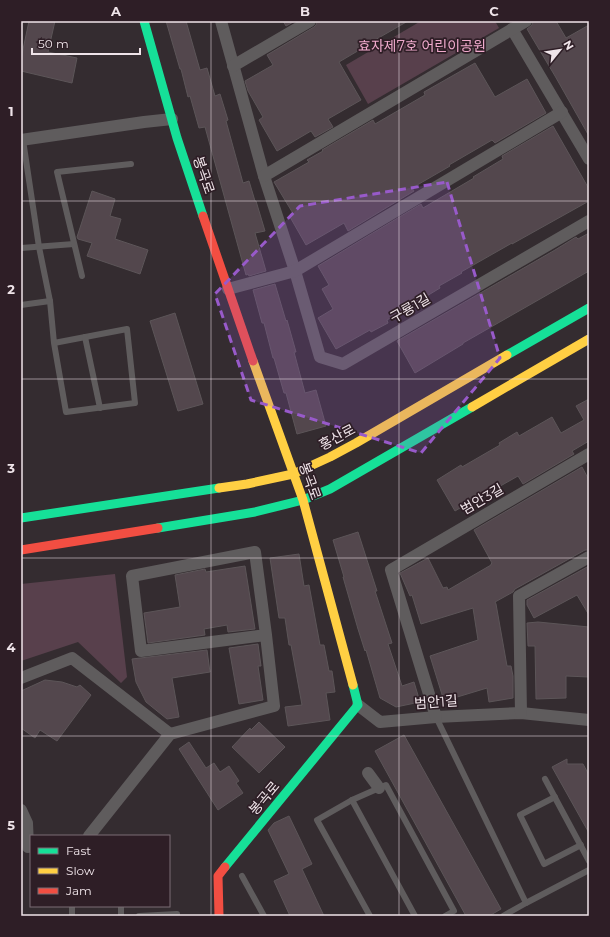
<svg xmlns="http://www.w3.org/2000/svg" width="610" height="937" font-family="Montserrat,'Noto Sans KR',sans-serif">
<rect width="100%" height="100%" fill="#342c30"/>
<g fill="#58404c">
<path d="M421,21H495L499,28L368,104L346,65Z"/>
<path d="M115,574L127,677L121,683L78,642L21,661V584Z"/>
</g>
<g fill="#53474d" stroke="#5c5558">
<path d="M29,21H55L48,52L77,58L72,83L21,71V59Z"/>
<path d="M166,21H186L200,70L207,68L215,96L220,94L228,120L226,121L243,183L249,181L255,201H256L265,231L255,233L266,271L249,276L248,274L246,275L205,127L199,128L190,96L188,97L181,69H180Z"/>
<path d="M283,21H295L286,26Z"/>
<path d="M317,21H408L361,48V49L339,62L361,100L328,119L333,127L315,137L311,131L277,151L259,120L263,117L248,91L245,81L273,65L267,55L314,27L316,25Z"/>
<path d="M533,21H556L566,38L589,25V136L555,76L527,29L532,25Z"/>
<path d="M475,63L495,97L527,79L546,113L495,143L492,140L449,165L450,166L412,188L414,191L348,231L344,223L306,245L290,217L294,215L274,182L309,162L307,160L323,151L322,150L373,120L375,124L425,95L424,92Z"/>
<path d="M553,126L589,189V201L512,244V243L461,272L462,273L439,286L440,288L387,320L388,323L371,332L370,330L336,349L318,318L333,309L322,289L329,285L318,266L421,204L423,208L474,178L473,177L503,159L502,156Z"/>
<path d="M92,191L115,199L110,216L121,219L115,239L148,250L140,274L87,256L92,243L78,239L77,237Z"/>
<path d="M589,233V271L463,343V344L415,373L397,341L555,250L576,237L578,239Z"/>
<path d="M275,284L286,321L287,320L296,352H294L305,393L316,390L326,426L297,434L286,393H284L274,358H273L264,323H262L253,290Z"/>
<path d="M175,313L203,404L178,411L150,321Z"/>
<path d="M589,399V441L572,451L574,454L523,484L518,476L488,493L487,492L455,511L437,480L461,465L462,467L500,445L499,443L517,432L519,436L552,417L561,433L584,420L576,406Z"/>
<path d="M582,467L589,480V550H585L515,589L513,592L495,602L496,604L507,666H511L513,676V698L489,702L487,688L444,701L430,656L478,640L473,608L421,624L412,595L410,596L400,573L428,558L443,588L447,587L448,590L491,565V564L492,563L474,530Z"/>
<path d="M358,532L377,591H375L392,643L388,644L402,686L414,682L420,702L396,707L380,698L366,650L365,651L358,629L343,577H344L333,540Z"/>
<path d="M299,554L304,586L309,585L320,645H324L329,671H332L335,692L326,693L330,720L288,726L285,707L302,705L291,645H289L285,618H279L270,558Z"/>
<path d="M245,566L255,629L228,632L227,625L204,629L205,635L148,643L144,613L180,607L175,575L205,569L206,572Z"/>
<path d="M589,566V615L577,595L534,618L527,605V600Z"/>
<path d="M538,622L589,627V677L566,676V698L536,699L535,646H528L527,623Z"/>
<path d="M258,644L261,666H258L263,700L239,704L229,648Z"/>
<path d="M207,650L210,672L172,678L179,717L167,719L146,702L136,682L132,659Z"/>
<path d="M45,680L62,682L77,687L80,685L91,695L57,741L40,730L35,738L21,728V691Z"/>
<path d="M259,722L285,747L259,773L232,747L250,728L251,730Z"/>
<path d="M404,735L501,909L489,916H466L375,751Z"/>
<path d="M189,742L206,768L214,763L220,772L229,766L239,781L236,783L243,793L218,810L179,749Z"/>
<path d="M567,759V764H583L589,775V833L552,767Z"/>
<path d="M289,816L312,864L302,869L324,916H290L274,881L289,874L268,830L274,823Z"/>
</g>
<g fill="none" stroke-linecap="round" stroke-linejoin="round">
<g stroke="#5f5c5d" stroke-width="6">
<path d="M21,248L74,244"/>
<path d="M82,276L57,172L131,164"/>
<path d="M50,301L54,343L66,412L135,403L127,329L54,343"/>
<path d="M21,305L50,301L39,247L23,140"/>
<path d="M85,337L100,408"/>
<path d="M436,717L526,903L589,870"/>
<path d="M545,779L589,861"/>
<path d="M555,797L520,815L544,864L581,845"/>
<path d="M352,800L415,916"/>
<path d="M242,876L264,916"/>
<path d="M72,906V916"/>
<path d="M121,906V916"/>
<path d="M139,916L177,914V916"/>
<path d="M370,916L317,820L352,800L386,785L454,911L445,916"/>
<path d="M503,916L526,903"/>
</g>
<g stroke="#5f5c5d" stroke-width="12">
<path d="M221,21L264,176L295,271L320,357L343,364L589,221"/>
<path d="M512,29L589,159"/>
<path d="M233,66L310,21"/>
<path d="M21,140L144,122L172,119"/>
<path d="M264,176L526,21"/>
<path d="M228,289L295,271L562,112"/>
<path d="M21,678L72,658L170,734"/>
<path d="M358,705L380,722L436,717L521,713L589,720"/>
<path d="M521,713L519,596L589,557"/>
<path d="M436,717L391,570L589,454"/>
<path d="M368,773L379,788"/>
<path d="M21,810L27,823L28,847"/>
<path d="M89,836L170,734L274,706L266,635L255,552L132,576L141,651L266,635"/>
</g>
<g stroke="#16e098" stroke-width="9">
<path d="M144,21L177,138L203,216"/>
<path d="M507,355L589,308"/>
<path d="M21,518L219,488"/>
<path d="M158,528L255,512L303,500L330,489L472,407"/>
<path d="M225,867L358,705L353,685"/>
</g>
<g stroke="#ffcf43" stroke-width="9">
<path d="M253,361L303,500L353,685"/>
<path d="M472,407L589,339"/>
<path d="M219,488L247,484L293,474L330,457L356,443L507,355"/>
</g>
<g stroke="#f24e42" stroke-width="9">
<path d="M203,216L253,361"/>
<path d="M21,550L158,528"/>
<path d="M219,916L218,876L225,867"/>
</g>
</g>
<path fill="#985aca" fill-opacity="0.2" stroke="#985aca" stroke-width="3" stroke-dasharray="8 5" stroke-linejoin="round" d="M447,182L500,358L421,453L251,400L215,294L300,206Z"/>
<path fill="none" stroke="#efe4e9" stroke-width="1" stroke-opacity="0.55" d="M211,21V916M399,21V916M21,201H589M21,379H589M21,558H589M21,736H589"/>
<g text-anchor="middle" dominant-baseline="central" stroke-width="3.5" stroke-linejoin="round" paint-order="stroke">
<g font-size="14" fill="#efaacc" stroke="#2e1e26">
<text x="422" y="46">효자제7호 어린이공원</text>
</g>
<g font-size="14" fill="#efe4e9" stroke="#2e1e26">
<text transform="translate(204 175) rotate(71)">봉곡로</text>
<text transform="translate(410 308) rotate(-30)">구룡1길</text>
<text transform="translate(337 437) rotate(-28)">홍산로</text>
<text transform="translate(310 481) rotate(70)">봉곡로</text>
<text transform="translate(482 499) rotate(-30)">범안3길</text>
<text transform="translate(436 702) rotate(-4)">범안1길</text>
<text transform="translate(264 798) rotate(-50)">봉곡로</text>
</g>
</g>
<rect width="610" height="937" fill="none" stroke="#2e1e26" stroke-width="44"/>
<rect x="30" y="835" width="140" height="72" fill="#2e1e26" stroke="#7b6d74"/>
<rect x="38" y="848" width="20" height="6" fill="#16e098" stroke="#7b6d74"/>
<text x="66" y="855" font-size="12" fill="#efe4e9">Fast</text>
<rect x="38" y="868" width="20" height="6" fill="#ffcf43" stroke="#7b6d74"/>
<text x="66" y="875" font-size="12" fill="#efe4e9">Slow</text>
<rect x="38" y="888" width="20" height="6" fill="#f24e42" stroke="#7b6d74"/>
<text x="66" y="895" font-size="12" fill="#efe4e9">Jam</text>
<g transform="translate(560 50) rotate(60)" stroke="#2e1e26" stroke-width="3" paint-order="stroke">
<path d="M0-3L7 15L0 10L-7 15Z" fill="#efe4e9"/>
<text y="-6" font-size="11" font-weight="bold" text-anchor="middle" fill="#efe4e9">N</text>
</g>
<path d="M32 48v6h108v-6" fill="none" stroke="#efe4e9" stroke-width="2"/>
<text x="38" y="48" font-size="12" fill="#efe4e9" stroke="#2e1e26" stroke-width="3" paint-order="stroke">50 m</text>
<rect x="22" y="22" width="566" height="893" fill="none" stroke="#efe4e9" stroke-width="1.5"/>
<g font-size="13" text-anchor="middle" font-weight="bold" fill="#efe4e9">
<text x="116" y="16">A</text>
<text x="305" y="16">B</text>
<text x="494" y="16">C</text>
<text x="11" y="116">1</text>
<text x="11" y="294">2</text>
<text x="11" y="473">3</text>
<text x="11" y="652">4</text>
<text x="11" y="830">5</text>
</g>
</svg>
